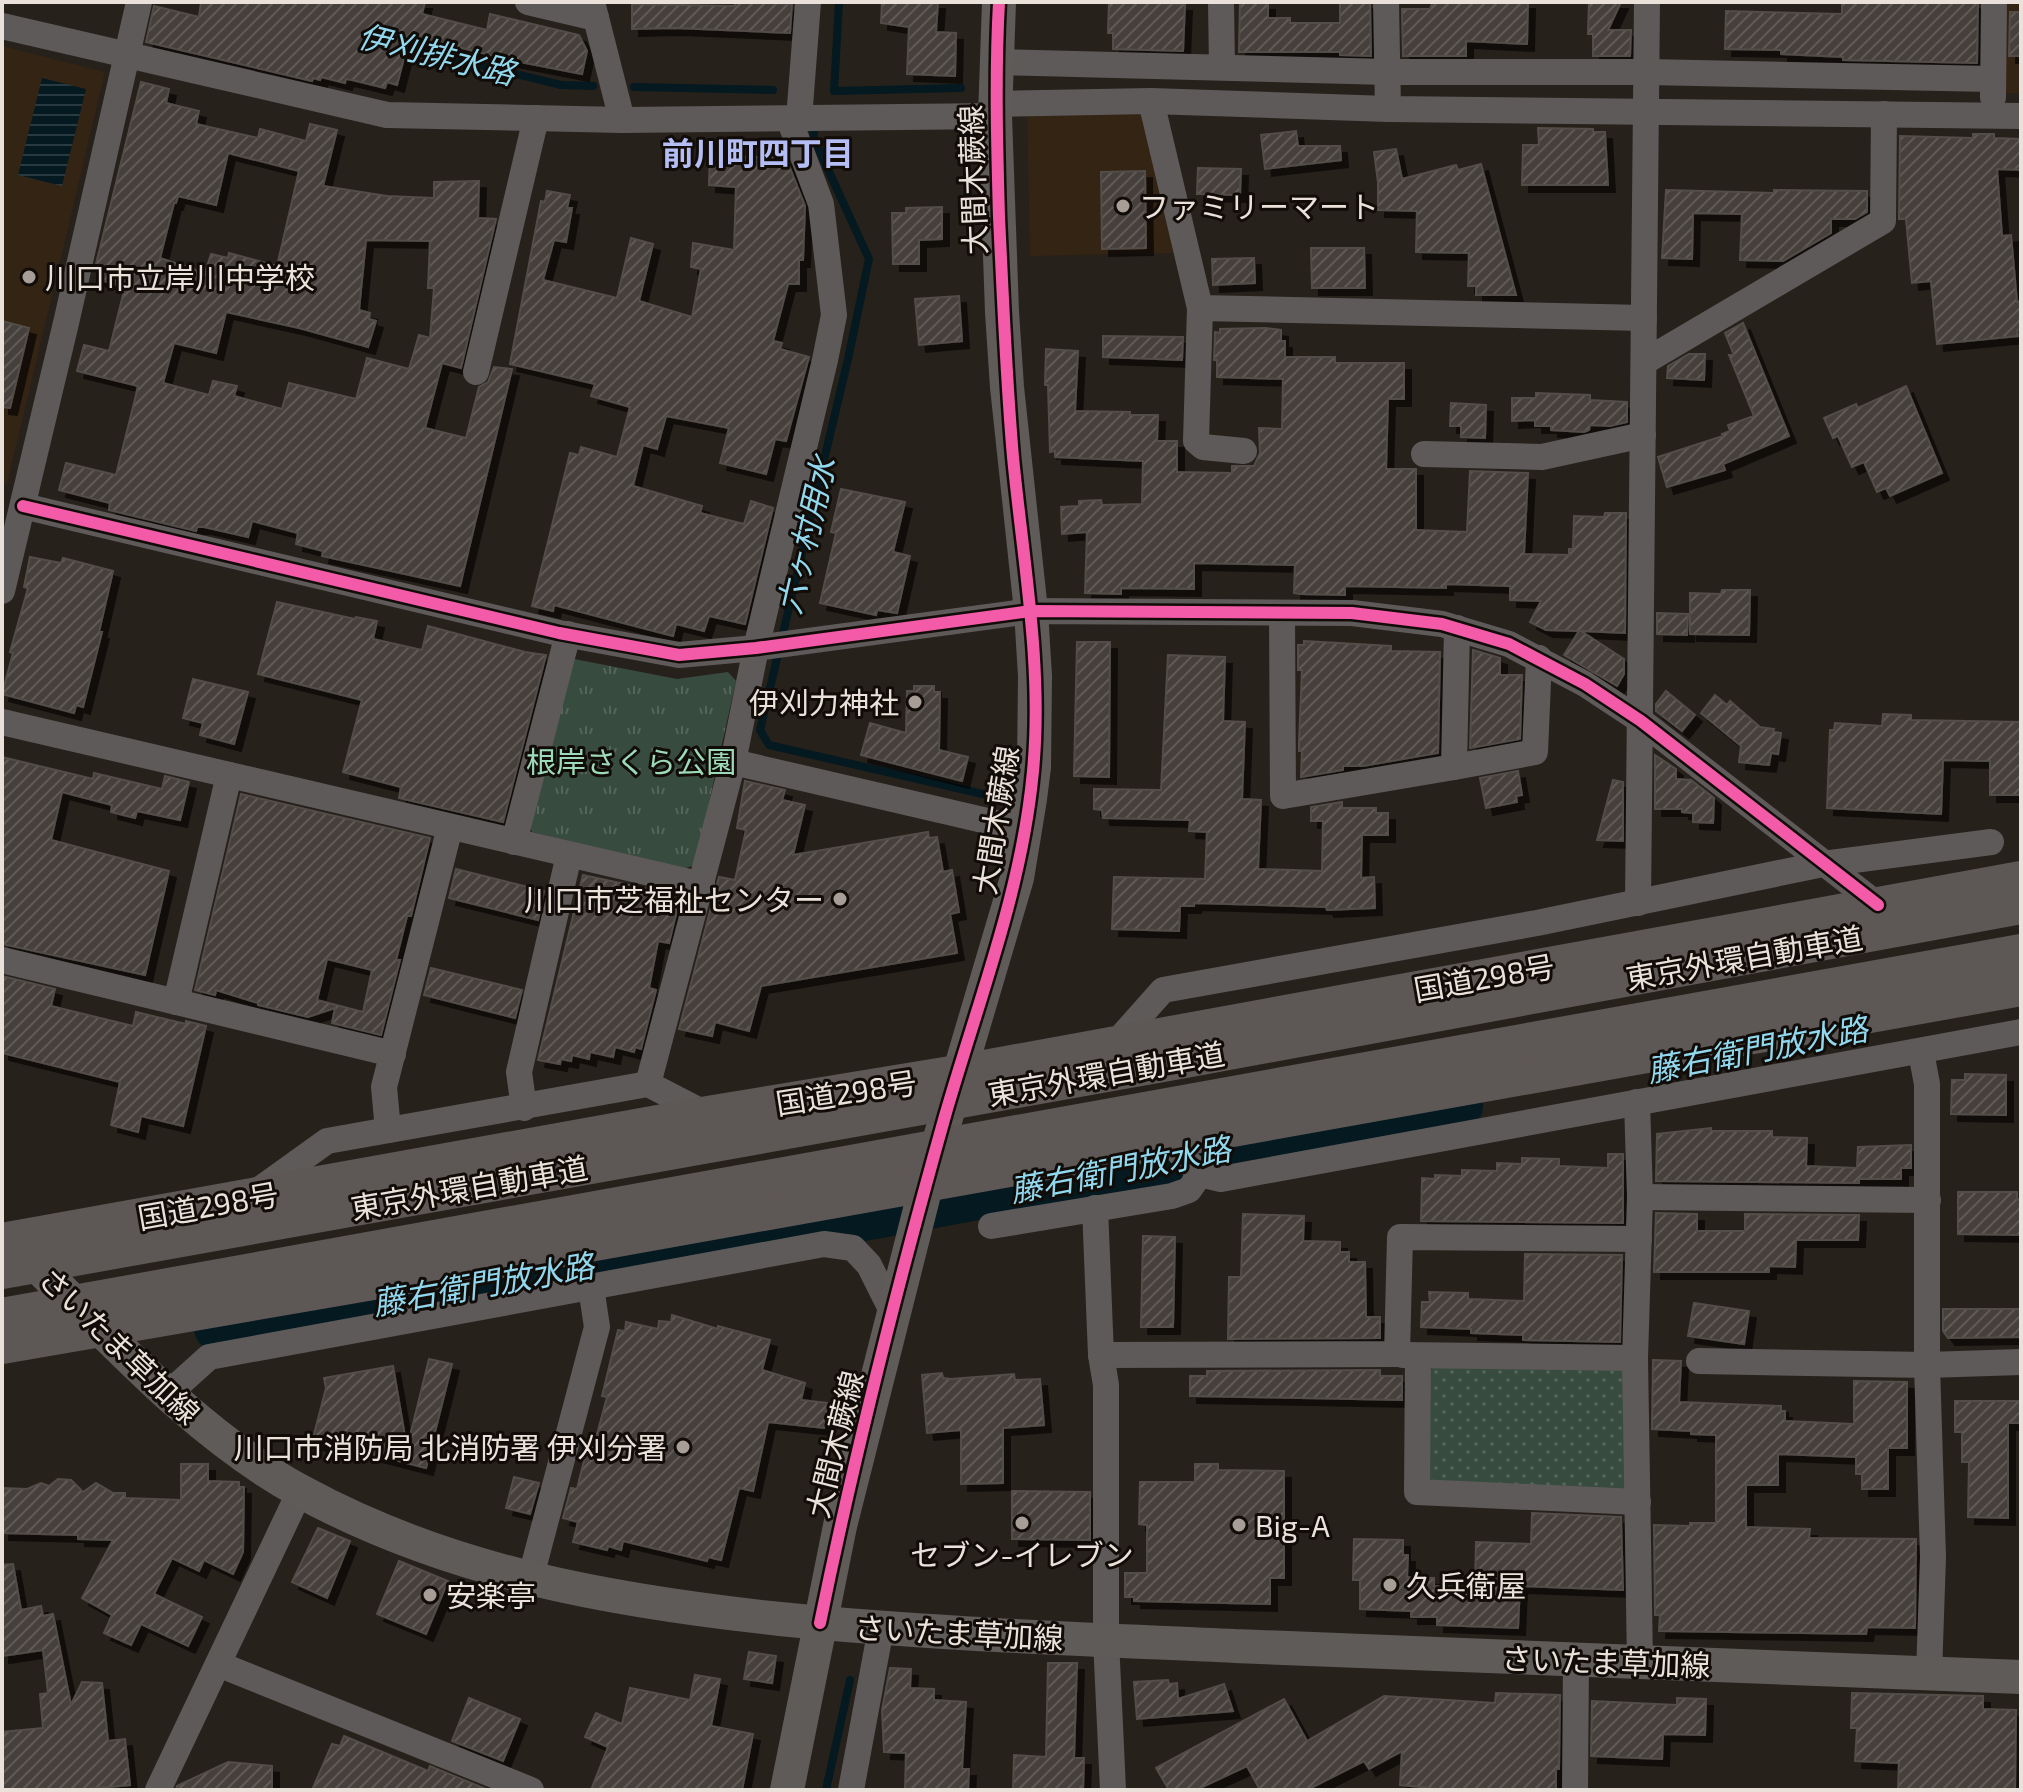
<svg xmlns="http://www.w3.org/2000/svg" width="2023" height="1792" font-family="'Exo 2','Noto Sans JP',sans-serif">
<defs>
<pattern id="grass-dots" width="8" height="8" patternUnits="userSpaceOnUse" patternTransform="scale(2)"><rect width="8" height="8" fill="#384b3f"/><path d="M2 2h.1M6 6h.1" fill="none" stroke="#55655a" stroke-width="1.8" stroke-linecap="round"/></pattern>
<pattern id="park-tufts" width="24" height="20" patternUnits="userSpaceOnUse" patternTransform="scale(2)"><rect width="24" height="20" fill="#384b3f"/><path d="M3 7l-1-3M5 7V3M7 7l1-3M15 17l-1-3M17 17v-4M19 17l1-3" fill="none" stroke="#55655a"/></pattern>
<pattern id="water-rules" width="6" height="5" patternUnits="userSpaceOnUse" patternTransform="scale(2)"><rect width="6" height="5" fill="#041920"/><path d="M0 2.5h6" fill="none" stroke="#293a40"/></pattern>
<pattern id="building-hatch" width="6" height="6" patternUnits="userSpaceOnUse" patternTransform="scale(2)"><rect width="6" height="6" fill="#453f3b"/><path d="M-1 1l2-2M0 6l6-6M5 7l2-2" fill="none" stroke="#605a57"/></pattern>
<filter id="shadow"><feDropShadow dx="7" dy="7" stdDeviation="0" flood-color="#0009"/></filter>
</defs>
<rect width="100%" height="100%" fill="#27211b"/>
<g fill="#342414">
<path d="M2004,2H2021V93H2003Z"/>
<path d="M2,46L105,72L7,484L2,483Z"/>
<path d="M1027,107L1144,108L1173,253L1030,256Z"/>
</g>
<path fill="url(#grass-dots)" d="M1434,1367L1620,1368L1627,1374V1483L1623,1490L1432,1483L1426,1478L1427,1372Z"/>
<path fill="url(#park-tufts)" d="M569,658L677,679L728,672L736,681L695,865L683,869L532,832L527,821Z"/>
<path fill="url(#water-rules)" d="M42,78L86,89L62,186L18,175Z"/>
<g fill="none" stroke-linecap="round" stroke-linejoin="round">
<g stroke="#041920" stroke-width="8">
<path d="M839,2L834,91L961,88"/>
<path d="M398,45L561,85L593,86"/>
<path d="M634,87L773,90"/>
<path d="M813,122L814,139L869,259L848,359L760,730L769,745L1000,798"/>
<path d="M826,1790L850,1680"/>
</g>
<path stroke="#041920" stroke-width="48" d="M218,1328L880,1214L1459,1106"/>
</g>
<g fill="url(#building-hatch)" stroke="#534d48" stroke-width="2" fill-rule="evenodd" filter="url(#shadow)">
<path d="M201,2H425L422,14L487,30L490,14L579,35L587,51L582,74L510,60L410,35L397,85L387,82L385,88L352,80L346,79L345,83L321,77L320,80L313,78L312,81L146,42L154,6L199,17Z"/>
<path d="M735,2L792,4L790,33L675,28L632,29V4L735,6Z"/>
<path d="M882,2H938L936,32L956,33L955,76L907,74L909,27L881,23Z"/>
<path d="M1109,2L1185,4L1183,51L1113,49V33H1108Z"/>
<path d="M1240,2L1268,3V18H1290V23H1340V2H1370L1371,56L1340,55V52H1239Z"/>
<path d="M1433,2H1528L1527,44L1466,41V56H1403L1402,9H1430Z"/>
<path d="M1589,2H1621L1608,30H1631L1630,56H1593V34H1588Z"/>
<path d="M1842,2H1978L1977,63L1843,60V57L1781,54V50L1725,49L1726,11L1842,14Z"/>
<path d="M2010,12H2021V56H2009Z"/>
<path d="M141,82L169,89L166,103L199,111L196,124L258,138L260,129L306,141L310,124L337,130L323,186L387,196L434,198V182L479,181L478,218L496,219L461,368L442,363L425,428L466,438L479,387L488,382L494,367L512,369L460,586L322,556L323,551L296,544L298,533L252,521L248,537L204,527H197L196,531L109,510L110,503L59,490L66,463L116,475L135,399L138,386L77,371L84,345L109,351L125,287L97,279L100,269L95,268ZM228,153L299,171L277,266L229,253L228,258L211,254L205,273L160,258L174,203H176L178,196L216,205ZM366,240L430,241L428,288H434L430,338L419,335L409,369L367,358L356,399L289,383L282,409L234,396L237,386L213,381L209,395L163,383L174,343L216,353L226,312L299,328L368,347L376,321L369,319L370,313L359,310Z"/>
<path d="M1538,128L1593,129V132H1605L1608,185H1522L1523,145H1539Z"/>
<path d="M1296,131L1298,146H1340L1341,160L1265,169L1261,135Z"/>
<path d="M1973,134H1994V138L2021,139V170L1997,169L2002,236L2011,235L2017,302L2021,301V330H2017L2018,336L1937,344L1931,281L1912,283L1906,219H1899L1900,136L1973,138Z"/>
<path d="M1396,149L1402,179L1456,165L1458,170L1481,164L1516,295H1476V286H1468L1469,253L1416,252L1417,211L1378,210V182L1374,152Z"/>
<path d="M710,155L786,158L805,206L803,260H799V284H788L773,341L782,343L780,349L809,357L786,441L775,439L766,474L720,463L729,428L666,416L657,449L643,445L633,486L702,506L700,513L744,524L751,501L773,508L745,624L709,616L704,631L676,624L673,636L554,605L553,611L532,606L570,453L579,455L581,447L617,457L630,407L591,396L595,384L510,364L541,201L545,202L547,191L570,195L567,208H572L566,242L554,240L543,280L617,298L631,238L653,244L639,301L692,317L701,269L691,267L693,243L734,250L736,187L709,185Z"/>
<path d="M1198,168L1241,169L1240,195L1197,194Z"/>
<path d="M1145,171L1146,248L1102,249L1101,172Z"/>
<path d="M1666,190L1774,193V190L1867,191V212L1855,219H1831V233L1783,261L1740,260L1742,214L1693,213L1692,259L1662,258Z"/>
<path d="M942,207V239L919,240V264H893L892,213H906V208Z"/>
<path d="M1311,248H1364L1365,288H1312Z"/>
<path d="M1254,258L1255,283L1213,285L1212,259Z"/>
<path d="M959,296L962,341L919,345L915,299Z"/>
<path d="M2,321L29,328L10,408L2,407Z"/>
<path d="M1743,323L1789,436L1723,464L1725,470L1667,487L1658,457L1723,436L1722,434L1730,431L1728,425L1754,416L1729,355H1734L1725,333Z"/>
<path d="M1265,328L1281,330V341H1285V357H1335V363H1404V399H1388L1386,469H1416V530L1467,532L1470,471L1528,473L1524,554L1569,555V549H1573L1574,516L1604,517L1605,513H1626L1625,633L1581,631L1624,659V674L1617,686L1564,655L1579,631L1546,630L1530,622L1541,601L1510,600V586L1446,584V588L1345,586V595L1300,594L1294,593L1295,565L1194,563V589L1121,588V594L1085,593L1087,532L1062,534L1061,507L1079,506V501L1101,500L1102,505L1142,504L1143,461L1055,457V451L1050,452L1048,385H1045L1046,349L1078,351L1075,411L1130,412V415H1158L1157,441H1177V472L1232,473V466H1254L1260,453L1259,428L1282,429L1283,379L1217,377V360H1214L1215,332L1220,333V329Z"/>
<path d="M1103,336L1183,337L1182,360L1103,357Z"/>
<path d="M1689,354H1705L1704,380L1667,378L1668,366Z"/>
<path d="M1906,386L1942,473L1890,496L1886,488L1877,492L1864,462L1852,467L1838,436L1833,438L1824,418L1856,404L1858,408Z"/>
<path d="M1536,393L1590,395V400L1627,402V422L1610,426L1590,425L1589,430L1584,432L1551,430V426H1535V420L1512,421V398H1536Z"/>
<path d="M1451,403L1486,405L1485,438L1461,437V426H1450Z"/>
<path d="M841,489L905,502L893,552L910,556L897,613L877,610L876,615L820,603L836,533L831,532Z"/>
<path d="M30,557L61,563L63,558L113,571L99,632H102L83,707L76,705L74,713L2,694L13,653L10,652L28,588L24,587Z"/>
<path d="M1722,590H1750L1749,635L1690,634V593L1721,594Z"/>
<path d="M277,602L355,619L356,617L377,621L373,639L422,650L428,626L525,652L546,655L503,822L399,798L401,787L343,772L362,700L258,674Z"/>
<path d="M1657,613L1688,614L1687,635L1657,634Z"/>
<path d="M1304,641L1391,646V651L1440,652L1438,753L1363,766H1343V770L1301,777L1302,751H1299V742L1302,670H1298V645H1304Z"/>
<path d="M1077,642H1110L1109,777L1074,776Z"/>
<path d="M1473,650L1500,658V675H1522L1520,739L1470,748Z"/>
<path d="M1168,655L1225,657L1223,721L1245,722L1242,799L1261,800L1258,869L1322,871L1323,821H1311V807L1342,802V808H1376V813H1388V835H1362L1361,878L1374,877L1375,908L1327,910L1326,907L1194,903V906H1180L1179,931L1112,929L1114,877L1205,879L1207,832L1189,831L1190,820L1103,818L1102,810L1094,809V789L1161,790Z"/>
<path d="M193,679L248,692L234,744L200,735L203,723L183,718Z"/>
<path d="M914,686H934V692H940L939,750L968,757L962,781L861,755L870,723L906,733L907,691H914Z"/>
<path d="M1666,691L1695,715L1682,731L1656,711V704Z"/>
<path d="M1715,695L1727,705L1730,701L1760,727L1774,729L1773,732L1781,733L1778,754L1771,753L1769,765L1739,762L1741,746L1701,713Z"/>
<path d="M1883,714L1911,715V720L2021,722V795H1990V761L1943,760L1941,814L1827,808L1830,730H1834L1835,723L1882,726Z"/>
<path d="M1655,755L1676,769V779L1691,780L1714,798L1713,823L1693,822V813L1682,812V809H1655Z"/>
<path d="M2,757L93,779L94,773L162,789L165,776L189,782L180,820L137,811L135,818L111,812L112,805L62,792L51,840L169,871L145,975L2,944Z"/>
<path d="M1518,771L1522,795L1516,796L1517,802L1486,808L1480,778Z"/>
<path d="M1613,780L1623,782V841L1597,840Z"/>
<path d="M745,781L785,790L782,800L805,805L793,855L928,832L929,838L937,837L943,872L952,870L959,912L950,914L957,953L761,986L749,1031L715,1022L712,1036L679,1029L719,877L735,880L746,830L737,828Z"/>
<path d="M241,794L430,838L411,916H407L396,960H400L381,1035L332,1023L335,1008L308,1017L258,1005V1003L216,990L215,995L195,990ZM327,959L372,970L363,1012L317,1000Z"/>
<path d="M456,869L544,891L538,920L449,898Z"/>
<path d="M583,875L671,894L669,900L679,902L669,943L658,941L649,988L656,990L641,1049L635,1047L634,1052L615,1047L613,1057L590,1052L589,1059L572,1055L571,1061L561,1059L560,1064L538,1060Z"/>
<path d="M431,968L522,990L515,1018L424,995Z"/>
<path d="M2,976L55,989L51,1006L133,1026L136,1012L186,1024V1021L206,1026L183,1126L141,1116L138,1132L111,1125L120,1082L2,1053Z"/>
<path d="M1965,1074L2006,1075V1115L1951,1114L1952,1080H1965Z"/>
<path d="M1711,1128V1131H1772V1137L1807,1138L1806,1166L1857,1168L1858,1147L1911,1145V1168H1901V1179H1859V1183L1656,1181L1657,1134Z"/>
<path d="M1608,1154H1623V1223L1421,1221L1422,1178L1435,1179V1175L1462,1176V1170L1497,1171V1163L1522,1164V1158L1559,1159V1166L1608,1168Z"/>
<path d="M1958,1192H2017V1199L2021,1200V1235L1958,1234Z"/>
<path d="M1656,1213L1697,1214V1231H1745V1214L1859,1215L1858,1240H1796L1795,1267L1769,1266V1272H1654Z"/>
<path d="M1243,1214L1304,1216L1303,1241L1340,1242V1252H1349V1262H1365L1366,1317H1380V1338L1228,1339L1229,1277H1241Z"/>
<path d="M1143,1236L1175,1237L1173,1327H1141Z"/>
<path d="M1525,1254L1622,1255L1620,1342L1523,1340V1335L1471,1333V1329L1421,1327L1422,1302H1430L1429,1292L1468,1293V1299L1524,1301Z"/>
<path d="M1694,1303L1749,1311L1744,1344L1688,1336Z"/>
<path d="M1943,1309H2021V1337L1948,1338L1943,1331Z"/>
<path d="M672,1315L718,1329V1326L770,1340L762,1370L805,1383L801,1400L827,1403L824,1428L768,1422L753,1491L739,1488L721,1560L708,1557L707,1561L623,1541L621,1550L608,1546L607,1550L573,1542L578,1522L563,1518L571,1488L577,1489L590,1436L596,1438L607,1397L602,1396L618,1330L625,1331L626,1322L658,1329L659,1321L671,1322Z"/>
<path d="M429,1359L452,1364L426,1468L336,1445L335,1448L312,1442L326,1388L324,1378L393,1366L407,1448Z"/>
<path d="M1653,1360L1681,1361L1679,1402L1781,1406V1411H1785V1421L1854,1424V1381L1907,1382V1448H1888V1489H1862V1474H1856V1457L1778,1454V1485H1746V1527L1810,1529L1809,1538L1916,1539L1915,1628L1867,1627L1866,1634L1659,1631L1660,1615H1655L1654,1525L1690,1526V1523H1716V1435L1691,1434V1431L1652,1429Z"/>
<path d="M1380,1370V1376H1402V1400L1190,1396V1376H1207V1371Z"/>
<path d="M942,1373L943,1378L951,1379L1014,1374L1015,1380L1040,1379L1044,1425L1003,1428V1483L961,1484V1430L927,1433L922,1375Z"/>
<path d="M1955,1401H2021V1423H2008V1518L1968,1517L1969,1462H1962V1432H1955Z"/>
<path d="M181,1464H208V1481L239,1482V1487H244L243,1552L233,1574L204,1560L199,1571L172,1558L154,1594L202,1617L188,1646L141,1624L131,1645L104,1633L112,1615L82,1598L113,1540L78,1539V1535L2,1533V1488L27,1489L41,1483L49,1486L58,1479L71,1480L83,1492L96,1483L113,1493H125V1498L181,1500Z"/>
<path d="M1195,1464H1218V1470L1284,1471V1578H1270V1604L1134,1601V1597H1125V1573H1147V1525L1139,1524L1140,1482H1195Z"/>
<path d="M514,1477L539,1483L530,1514L506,1508Z"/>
<path d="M1012,1491L1090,1492V1540L1012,1539Z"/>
<path d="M1532,1513L1621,1517L1623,1590L1520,1586L1518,1628L1437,1625V1617H1411V1611L1360,1609V1580H1353L1354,1539L1403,1540V1555H1408L1407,1577L1434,1578V1586L1475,1589L1476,1542L1531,1544Z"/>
<path d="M318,1528L350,1541L327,1598L292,1582Z"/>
<path d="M399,1561L448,1581L426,1634L377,1614Z"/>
<path d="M13,1564L21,1610L41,1606L43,1616L53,1614L71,1705L82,1682L102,1683L108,1741L125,1739L130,1785L77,1790H2V1732L43,1728L40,1694L48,1693L43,1650L2,1656V1565Z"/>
<path d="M749,1652L776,1656L772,1683L744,1679Z"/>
<path d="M1048,1663H1077L1074,1758H1084L1083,1790H1013L1014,1755L1046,1757Z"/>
<path d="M890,1668L911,1669L910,1688L934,1689V1700L966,1702L962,1769H969L968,1790H905L906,1753L884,1752L882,1710Z"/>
<path d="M695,1675L720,1679L711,1726L753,1734L742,1790H591L608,1747L585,1737L596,1713L622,1724L630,1688L690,1700Z"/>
<path d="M1168,1680L1169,1684L1177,1683L1178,1699L1224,1684L1233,1711L1137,1719L1134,1682Z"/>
<path d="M1496,1693L1560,1695L1559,1769H1556V1790H1431V1788L1400,1785L1402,1751L1369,1769L1364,1761L1307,1790H1260L1247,1766L1196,1790H1169L1156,1768L1284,1699L1307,1741L1384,1696L1495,1703Z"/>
<path d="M1852,1693L1983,1696V1709L2016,1710L2015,1790H1898L1899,1763L1855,1761L1857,1728H1851Z"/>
<path d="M469,1698L520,1719L503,1761L452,1741Z"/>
<path d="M1677,1698L1706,1699L1705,1735L1663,1734L1662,1759L1591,1756L1592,1701L1677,1705Z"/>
<path d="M344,1736L428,1771L430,1766L488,1790H312L332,1744L340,1746Z"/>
<path d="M228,1762L272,1766V1790H176L177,1786Z"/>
</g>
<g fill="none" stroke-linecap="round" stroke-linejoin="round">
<g stroke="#5e5a5a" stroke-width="26">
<path d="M528,2L596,18"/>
<path d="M592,2L622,120"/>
<path d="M1221,2L1222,67"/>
<path d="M1386,2L1388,109"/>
<path d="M2,26L387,115L622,120L995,116"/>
<path d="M996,62L1389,72H1647L1993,79"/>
<path d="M1993,97L1994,2"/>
<path d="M1151,101L1200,308L1196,441L1203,447L1244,451"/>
<path d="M995,104L1151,101L1388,109L2021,116"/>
<path d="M799,119L808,2"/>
<path d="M1200,308L1644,318"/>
<path d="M1644,362L1883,221L1884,114"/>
<path d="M476,372L536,118"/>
<path d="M1424,454L1542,457L1643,435"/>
<path d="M23,506L559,633L679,655L756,648L1031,611L1352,613L1442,624L1509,644L1585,684L1641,721L1878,905"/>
<path d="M2,591L66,323L139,2"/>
<path d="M1282,613L1283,796L1454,767L1457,628"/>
<path d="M2,722L702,885"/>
<path d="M733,762L1026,830"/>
<path d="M1454,767L1535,752L1539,658"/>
<path d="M514,842L568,634"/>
<path d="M1638,903L1647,2"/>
<path d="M2,960L393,1054"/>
<path d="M176,1002L229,775"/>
<path d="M1114,1045L1163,990L1537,923L1823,864L1991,842"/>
<path d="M1921,1052L1927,1084V1365L1933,1557L1929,1674"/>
<path d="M1637,1102L1640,1197L1635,1358L1640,1663"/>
<path d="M524,1108L519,1072L569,855"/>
<path d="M708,1115L648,1084L733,762L756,648L825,360L834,315L821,204L789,119"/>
<path d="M388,1130L384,1087L450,827"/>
<path d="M1167,1140L1200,1174L1221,1179L2021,1032"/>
<path d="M256,1192L327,1141L648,1084"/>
<path d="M1640,1197L1928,1200"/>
<path d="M1095,1208L1101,1355L1106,1385V1640L1113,1790"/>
<path d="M991,1226L1172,1196L1189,1190L1200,1174"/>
<path d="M1101,1355L1397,1354L1400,1237L1639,1239"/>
<path d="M1403,1355L1635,1358"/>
<path d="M1418,1356L1417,1492L1638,1502"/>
<path d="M1699,1361L1927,1365L2021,1362"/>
<path d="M169,1393L209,1357L824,1244L853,1248L869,1265L893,1313"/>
<path d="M530,1580L597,1327L591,1287"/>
<path d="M218,1664L531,1790"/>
<path d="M158,1790L300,1491"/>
<path d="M851,1790L881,1628"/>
<path d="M1575,1790L1576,1661"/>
</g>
<g stroke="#5f5b59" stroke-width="34">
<path d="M20,1249C108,1334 192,1432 300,1491C450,1573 613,1601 780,1619C931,1634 1083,1639 1235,1646C1497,1657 1759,1668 2021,1677"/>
<path d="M787,1790L840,1526L927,1182L1017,878L1030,799L1034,767L1035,676L1031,611L1007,387L1002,312L995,116L999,2"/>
</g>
<g stroke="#5d5755" stroke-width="38">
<path d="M2,1242L708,1115L957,1074L2021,880"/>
<path d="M2,1345L472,1264L2021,987"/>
</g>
<g stroke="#5d5755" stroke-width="38">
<path d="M2,1270L1185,1059L2021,905"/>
<path d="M2,1317L2021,953"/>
</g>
<g stroke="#110c07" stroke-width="17">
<g id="cycleway">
<path d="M23,506L559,633L679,655L756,648L1031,611L1352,613L1442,624L1509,644L1585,684L1641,721L1878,905"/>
<path d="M820,1623C855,1452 898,1283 945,1116C978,1001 1022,891 1033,771C1043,666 1023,561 1013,457C1006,377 1003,298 999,217C997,145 995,74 999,2"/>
</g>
</g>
<use href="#cycleway" stroke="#f35aa7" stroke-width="12"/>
</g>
<g fill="#a69e97" stroke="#110c07" stroke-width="3">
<circle cx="1123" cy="206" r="8"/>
<circle cx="29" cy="277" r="8"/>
<circle cx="915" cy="702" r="8"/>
<circle cx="840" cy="899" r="8"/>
<circle cx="683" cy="1447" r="8"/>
<circle cx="1022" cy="1523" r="8"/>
<circle cx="1239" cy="1525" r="8"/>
<circle cx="1390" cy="1585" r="8"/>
<circle cx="430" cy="1595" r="8"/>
</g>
<g text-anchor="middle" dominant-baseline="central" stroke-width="6" stroke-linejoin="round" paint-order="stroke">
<g font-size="30" fill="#eae2da" stroke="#110c07">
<text transform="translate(972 180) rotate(-92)">大間木蕨線</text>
<text transform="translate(995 820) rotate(-81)">大間木蕨線</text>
<text transform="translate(1744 957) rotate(-10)">東京外環自動車道</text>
<text transform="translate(1484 977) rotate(-10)">国道298号</text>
<text transform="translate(1106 1073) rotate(-10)">東京外環自動車道</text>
<text transform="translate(846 1092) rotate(-9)">国道298号</text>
<text transform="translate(469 1187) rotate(-10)">東京外環自動車道</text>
<text transform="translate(208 1205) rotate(-10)">国道298号</text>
<text transform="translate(120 1345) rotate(44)">さいたま草加線</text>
<text transform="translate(834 1444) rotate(-76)">大間木蕨線</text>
<text transform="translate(959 1632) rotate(3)">さいたま草加線</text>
<text transform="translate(1606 1661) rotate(2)">さいたま草加線</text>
</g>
<g font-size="30" fill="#eae2da" stroke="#110c07" text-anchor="start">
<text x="1139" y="206">ファミリーマート</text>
<text x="45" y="277">川口市立岸川中学校</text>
<text x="899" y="702" text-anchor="end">伊刈力神社</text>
<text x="824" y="899" text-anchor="end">川口市芝福祉センター</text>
<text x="667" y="1447" text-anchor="end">川口市消防局 北消防署 伊刈分署</text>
<text x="1255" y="1525">Big-A</text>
<text x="1022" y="1554" text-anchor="middle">セブン-イレブン</text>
<text x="1406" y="1585">久兵衛屋</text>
<text x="446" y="1595">安楽亭</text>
</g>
<g font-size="30" fill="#9ddab9" stroke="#110c07">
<text x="631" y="761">根岸さくら公園</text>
</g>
<g font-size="32" font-style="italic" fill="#91d8ef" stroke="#110c07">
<text transform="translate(437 53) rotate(14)">伊刈排水路</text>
<text transform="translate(805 535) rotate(-77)">六ヶ村用水</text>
<text transform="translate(1757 1048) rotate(-11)">藤右衛門放水路</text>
<text transform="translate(1120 1168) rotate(-11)">藤右衛門放水路</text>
<text transform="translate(483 1283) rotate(-10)">藤右衛門放水路</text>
</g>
<g font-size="32" font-weight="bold" fill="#b5bdf5" stroke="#110c07">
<text x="758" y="152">前川町四丁目</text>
</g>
</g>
<rect width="2023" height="1792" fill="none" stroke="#eae2da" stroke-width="8"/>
</svg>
